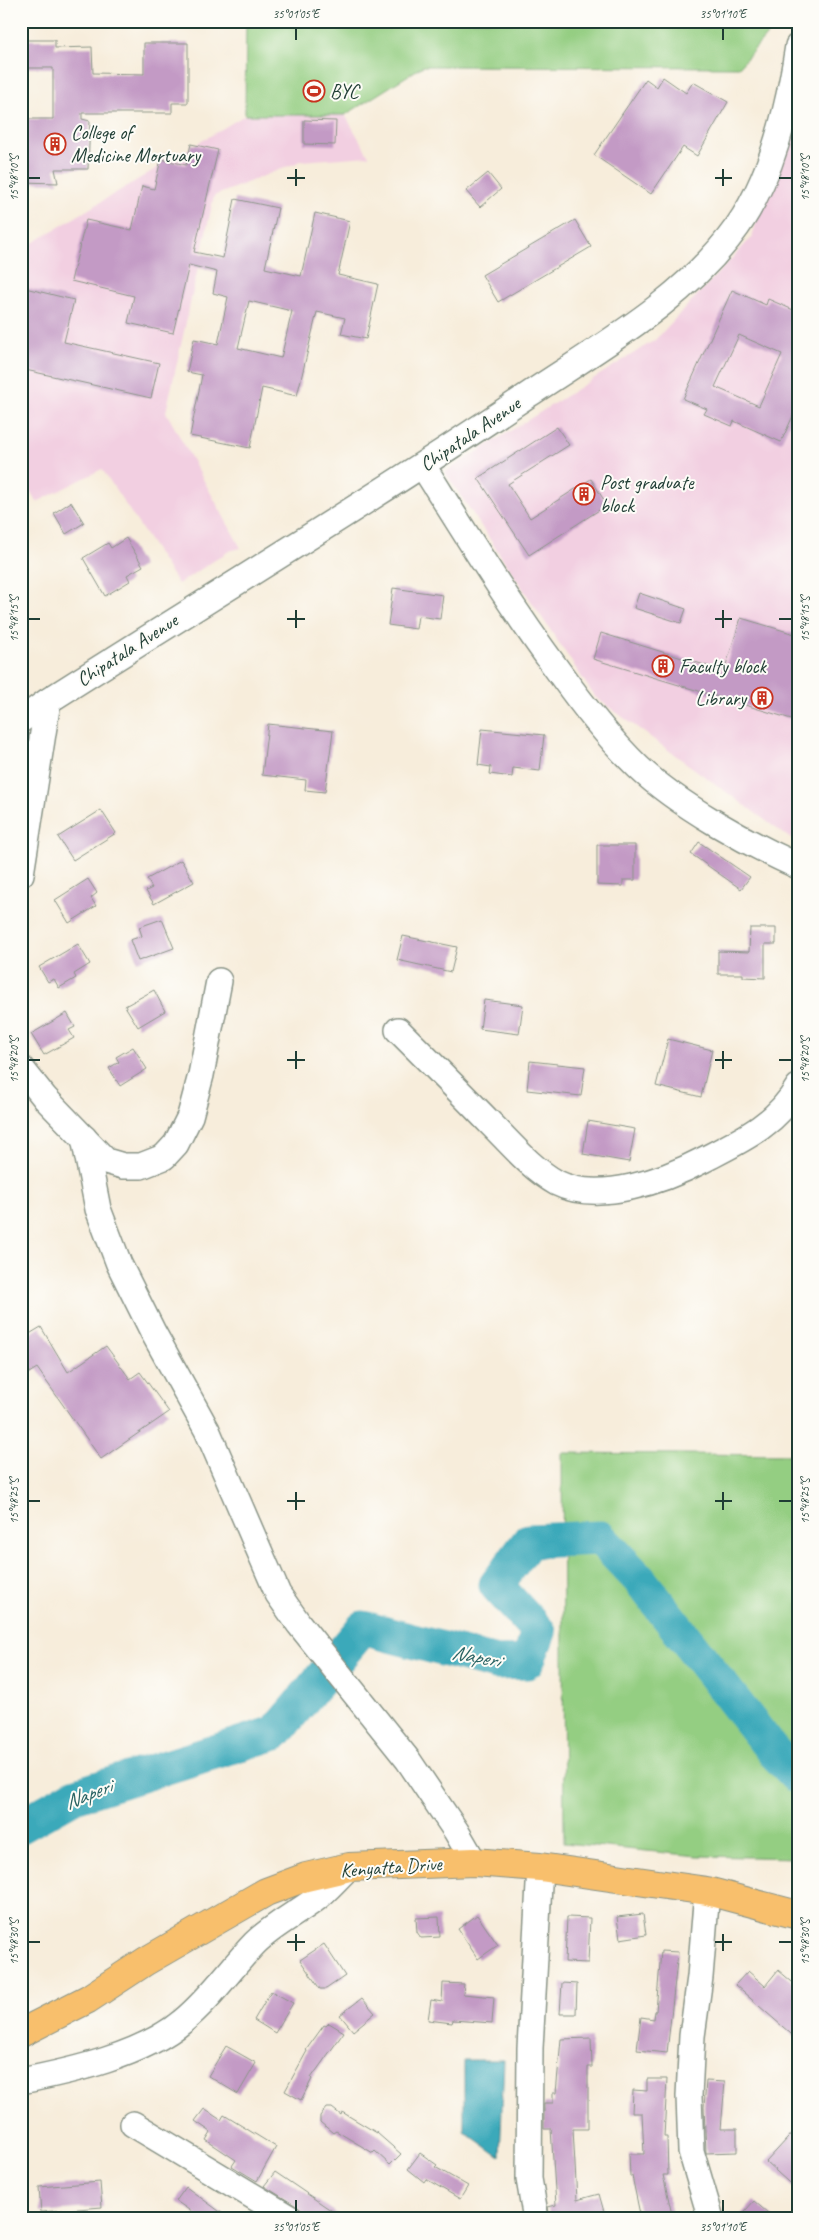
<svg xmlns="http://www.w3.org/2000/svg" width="819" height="2240" font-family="Caveat,sans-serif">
<rect width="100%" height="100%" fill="#fdfcf7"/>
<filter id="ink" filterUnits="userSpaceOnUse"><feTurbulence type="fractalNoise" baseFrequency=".02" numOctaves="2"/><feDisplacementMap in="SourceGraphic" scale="10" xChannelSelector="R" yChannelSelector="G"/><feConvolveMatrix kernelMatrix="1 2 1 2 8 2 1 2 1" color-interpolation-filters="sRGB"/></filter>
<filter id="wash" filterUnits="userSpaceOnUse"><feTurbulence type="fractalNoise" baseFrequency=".0096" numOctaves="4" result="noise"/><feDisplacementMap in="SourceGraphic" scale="20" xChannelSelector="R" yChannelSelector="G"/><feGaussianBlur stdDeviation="1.12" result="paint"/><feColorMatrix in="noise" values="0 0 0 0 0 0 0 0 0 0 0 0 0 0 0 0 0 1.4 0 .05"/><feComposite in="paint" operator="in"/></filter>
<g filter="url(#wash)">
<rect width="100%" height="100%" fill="#f7eddb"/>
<g fill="#f2cfe1">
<path d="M798,76V844L595,697L445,472L655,340L752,237Z"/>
<path d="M245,115H345L369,156L301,161L214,196L166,412L241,548L229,551L178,584L102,469L37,502L21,477V250Z"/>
</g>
<g fill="#94ce82" stroke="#5a865b">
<path d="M246,21H779L739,67L423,66L345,115H245Z"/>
<path d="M562,1453L798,1455V1858L698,1856L564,1843Z"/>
</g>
<path fill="#3ba9ba" stroke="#2d7377" d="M464,2060H504L500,2157L464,2131Z"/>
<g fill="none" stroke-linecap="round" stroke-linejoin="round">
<path stroke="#3ba9ba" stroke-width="35" d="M21,1826L74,1796L275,1733L363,1628L496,1663L527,1662L539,1632L496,1585L529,1541L600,1538L639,1579L773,1751L798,1777"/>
</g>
<g id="blocks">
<g fill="#c39ac5" fill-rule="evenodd">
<path d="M22,40H55V48L92,47L93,73L144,74V43H188V103H172V113H82V119L90,121L88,169H55L58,183L21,182V119H53V68H21Z"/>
<path d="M663,77L686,93L693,82L728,102L697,156L683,147L651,194L594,155L646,79L657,87Z"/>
<path d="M304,120L336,121L335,145L304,144Z"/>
<path d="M191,144L218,150L194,252L223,258L235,199L278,208L265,268L301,276L315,213L350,221L338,275L378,284L366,339L341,334L345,318L317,312L297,396L262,388L250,448L190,436L202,375L187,372L194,339L218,344L228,297L213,293L217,272L189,265L173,333L128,323L134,296L71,281L86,220L132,230L142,186L154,189L161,159L186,165ZM249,301L292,311L281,358L238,348Z"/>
<path d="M488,173L501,189L480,207L466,191Z"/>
<path d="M575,220L591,247L498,302L482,275Z"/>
<path d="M21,287L74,300L64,342L159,363L151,398L21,369Z"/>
<path d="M732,290L766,305L768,299L798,312V405L781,442L734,421L732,426L704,414L707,409L683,399ZM739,335L782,354L759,406L715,387Z"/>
<path d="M557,427L569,445L508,484L530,518L591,479L607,505L529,555L478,478Z"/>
<path d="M71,502L84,523L66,534L54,513Z"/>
<path d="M126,538L143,566L127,575L130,581L105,596L83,558L108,543L111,548Z"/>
<path d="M393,588L443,595L440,619L418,616L416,629L388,625Z"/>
<path d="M639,593L686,609L681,623L634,608Z"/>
<path d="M741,618L798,635V721L593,659L601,633L724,671Z"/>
<path d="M268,724L333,731L325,792L305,790L306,780L262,775Z"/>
<path d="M482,729L544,735L540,771L513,768L512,777L490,774L491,767L478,765Z"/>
<path d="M101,810L116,833L73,860L58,837Z"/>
<path d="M699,842L750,877L741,889L691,854Z"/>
<path d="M597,845H635V880H623V886L597,885Z"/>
<path d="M181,860L194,882L154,904L146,891L152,888L147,879Z"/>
<path d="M88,879L97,893L91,898L96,906L69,923L55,900Z"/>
<path d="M162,919L174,948L138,961L130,940L142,936L139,927Z"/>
<path d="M750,928H776V944H765V978L743,977V974H718V951L749,952Z"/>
<path d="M403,936L457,947L451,972L397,960Z"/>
<path d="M78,944L90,964L74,974L76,978L59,988L54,979L48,982L39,967Z"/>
<path d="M154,990L165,1011L138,1027L125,1006Z"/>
<path d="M484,1000L523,1005L519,1034L480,1029Z"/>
<path d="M67,1013L75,1027L69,1030L74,1038L44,1055L31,1034Z"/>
<path d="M668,1039L712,1050L701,1097L656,1086Z"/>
<path d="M133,1047L147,1069L120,1086L109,1068L119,1062L116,1057Z"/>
<path d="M530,1061L585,1067L581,1096L527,1090Z"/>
<path d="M588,1121L635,1129L629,1162L583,1154Z"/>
<path d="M41,1327L68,1372L106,1346L130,1379L140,1372L169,1412L101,1459L37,1368L21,1378V1339Z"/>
<path d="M643,1914L646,1935L620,1939L617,1917Z"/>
<path d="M477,1915L498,1945L478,1959L458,1929Z"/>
<path d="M439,1917L440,1937L421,1938L417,1932L416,1918Z"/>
<path d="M567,1917L590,1918L588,1963L565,1962Z"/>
<path d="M324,1944L345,1976L326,1989H320L300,1960Z"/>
<path d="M661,1951L678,1952L667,2053L637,2050L641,2017L654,2019L655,2011H656Z"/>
<path d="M778,1970L798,1987V2040L735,1985L748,1971L765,1986Z"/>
<path d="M443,1983L464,1984L463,1994L494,1997L492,2023L453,2020L452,2023L428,2020L431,2000L442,2002Z"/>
<path d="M562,1983L577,1984L576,2014H560Z"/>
<path d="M271,1991L293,2003L275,2033L254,2020Z"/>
<path d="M362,1998L375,2013L353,2031L340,2015Z"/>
<path d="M329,2023L344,2032L311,2078L312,2079L301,2100L285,2091L307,2051L306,2050L324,2025L326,2026Z"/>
<path d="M591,2038L592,2067H588V2129H573L577,2200L599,2194L606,2219H550L548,2207L556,2205L551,2129H544V2103H553V2093H556L561,2039Z"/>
<path d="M226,2046L256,2063L238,2094L208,2076Z"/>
<path d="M647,2079H667L664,2137H667L668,2175H663L673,2219H641L632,2176H630L629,2154H644L642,2113H632L633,2090L647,2091Z"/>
<path d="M706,2081L725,2082L721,2129H737V2152L706,2153L704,2107Z"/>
<path d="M326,2108H332L341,2115L342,2112L377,2133L401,2154L390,2165L375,2151L373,2153L336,2131L333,2133L320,2122V2116Z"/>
<path d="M204,2109L221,2120L224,2115L276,2147L257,2181L232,2166L236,2160L206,2140L211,2132L195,2121Z"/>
<path d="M798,2127V2191L766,2162Z"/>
<path d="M420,2153L437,2165L435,2167L468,2186L460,2199L426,2179L424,2182L408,2169Z"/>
<path d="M275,2172L344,2219H311L304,2214L298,2207L264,2186Z"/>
<path d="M100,2182L102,2207L41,2212L39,2187Z"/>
<path d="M186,2187L230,2219H202L176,2201Z"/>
<path d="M754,2201L775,2219H738Z"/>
</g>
</g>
</g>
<g filter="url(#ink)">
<use href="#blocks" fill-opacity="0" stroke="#8b9588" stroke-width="1"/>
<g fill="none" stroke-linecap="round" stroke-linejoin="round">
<g stroke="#8b9588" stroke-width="28">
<g id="minor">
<path d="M423,466C466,534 508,603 556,668C581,703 607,737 638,767C678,805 747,843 798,866"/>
<path d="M21,720L48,701C208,599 371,501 528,395C601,346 685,300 737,227C772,178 789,105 798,46"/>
<path d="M21,874L48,701"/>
<path d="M398,1030C430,1062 461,1093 492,1125C512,1145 532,1169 557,1183C599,1204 665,1180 703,1160C740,1141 776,1125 798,1087"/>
<path d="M21,1068L45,1098L106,1161L123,1166H141L164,1157L176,1144L190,1116L201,1075L219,981"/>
<path d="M84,1138L98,1209L119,1264L153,1332L207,1430L278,1594L299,1624L408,1760L456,1831L474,1862"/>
<path d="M707,1891L700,1977L692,2036L689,2096L691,2151L711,2219"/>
<path d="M21,2081C72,2071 143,2055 183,2021C211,1998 230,1969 255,1943C272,1926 294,1915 313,1901C326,1892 337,1878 349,1867"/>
<path d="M133,2124L291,2219"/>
<path d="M536,2219L529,2179L530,2048L540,1867"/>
</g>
</g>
<g stroke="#8b9588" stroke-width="30">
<path id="major" d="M21,2033L88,1999L146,1961L266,1892L306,1877L349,1867L474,1862L540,1867L707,1891L798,1915"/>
</g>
<use href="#minor" stroke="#fff" stroke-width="25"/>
<use href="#major" stroke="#f8bf6c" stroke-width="28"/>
</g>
</g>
<path fill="none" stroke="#1f3d34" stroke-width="2" d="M296,28V40M723,28V40M296,169V186M723,169V186M28,178H40M287,178H305M715,178H732M779,178H792M296,610V628M723,610V628M28,619H40M287,619H305M715,619H732M779,619H792M296,1051V1069M723,1051V1069M28,1060H40M287,1060H305M715,1060H732M779,1060H792M296,1492V1510M723,1492V1510M28,1501H40M287,1501H305M715,1501H732M779,1501H792M296,1934V1951M723,1934V1951M28,1942H40M287,1942H305M715,1942H732M779,1942H792M296,2200V2212M723,2200V2212"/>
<defs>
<g id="stadium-ring" transform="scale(1.125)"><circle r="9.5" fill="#fdfcf7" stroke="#c8321e" stroke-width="1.5"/><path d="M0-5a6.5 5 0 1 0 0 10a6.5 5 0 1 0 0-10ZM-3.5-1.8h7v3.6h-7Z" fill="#c8321e"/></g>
<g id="building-ring" transform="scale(1.125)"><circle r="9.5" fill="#fdfcf7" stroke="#c8321e" stroke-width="1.5"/><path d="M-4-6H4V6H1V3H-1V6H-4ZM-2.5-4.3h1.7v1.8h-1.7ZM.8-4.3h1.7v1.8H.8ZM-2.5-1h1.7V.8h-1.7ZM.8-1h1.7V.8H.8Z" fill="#c8321e"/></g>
</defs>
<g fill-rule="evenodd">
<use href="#stadium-ring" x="314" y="91"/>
<use href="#building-ring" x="55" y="144"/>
<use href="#building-ring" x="584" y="494"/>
<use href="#building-ring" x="663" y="666"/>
<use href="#building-ring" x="762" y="698"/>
</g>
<g text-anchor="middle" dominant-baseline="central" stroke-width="4" stroke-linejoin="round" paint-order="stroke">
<g font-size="20" fill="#1f3d34" stroke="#fdfcf7" text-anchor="start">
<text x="330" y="91">BYC</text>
<text x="71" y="132">College of<tspan x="71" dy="23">Medicine Mortuary</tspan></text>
<text x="600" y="482">Post graduate<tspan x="600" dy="23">block</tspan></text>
<text x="679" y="666">Faculty block</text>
<text x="746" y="698" text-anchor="end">Library</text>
</g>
<g font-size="20" fill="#1f3d34" stroke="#fdfcf7">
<text transform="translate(470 434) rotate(-34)">Chipatala Avenue</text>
<text transform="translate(127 650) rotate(-33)">Chipatala Avenue</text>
<text transform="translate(391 1867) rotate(-4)">Kenyatta Drive</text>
</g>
<g font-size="21" font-style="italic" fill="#296363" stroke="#fdfcf7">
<text transform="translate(476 1656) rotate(11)">Naperi</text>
<text transform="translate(88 1794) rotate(-21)">Naperi</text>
</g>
</g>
<rect width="819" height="2240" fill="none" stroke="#fdfcf7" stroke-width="55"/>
<rect x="28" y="28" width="764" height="2184" fill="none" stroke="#1f3d34" stroke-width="2"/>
<g font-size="12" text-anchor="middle" fill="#1f3d34">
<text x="296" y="18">35°01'05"E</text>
<text x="723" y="18">35°01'10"E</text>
<text transform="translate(14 178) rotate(-90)" y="4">15°48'10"S</text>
<text transform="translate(805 178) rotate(-90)" y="4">15°48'10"S</text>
<text transform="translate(14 619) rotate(-90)" y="4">15°48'15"S</text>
<text transform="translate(805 619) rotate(-90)" y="4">15°48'15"S</text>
<text transform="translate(14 1060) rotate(-90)" y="4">15°48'20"S</text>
<text transform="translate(805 1060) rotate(-90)" y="4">15°48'20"S</text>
<text transform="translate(14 1501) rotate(-90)" y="4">15°48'25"S</text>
<text transform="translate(805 1501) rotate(-90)" y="4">15°48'25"S</text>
<text transform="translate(14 1942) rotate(-90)" y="4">15°48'30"S</text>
<text transform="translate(805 1942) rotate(-90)" y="4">15°48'30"S</text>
<text x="296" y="2231">35°01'05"E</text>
<text x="723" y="2231">35°01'10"E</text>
</g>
</svg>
